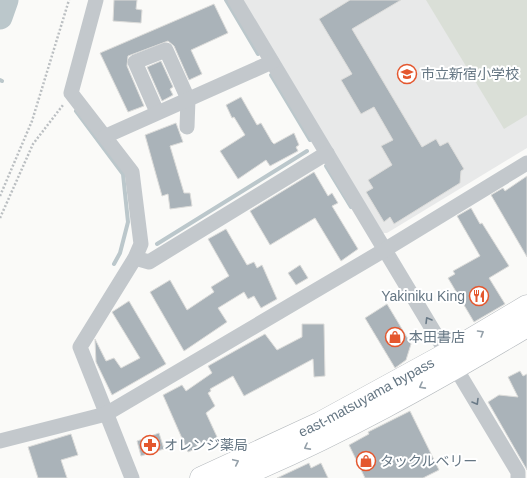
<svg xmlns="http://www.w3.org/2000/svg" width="527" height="478" font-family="Helvetica,'Noto Sans JP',sans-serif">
<rect width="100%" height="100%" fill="#fafaf8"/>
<path fill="#e8e9e9" d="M242,0H527V148L387,233H383Z"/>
<path fill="#dadfd7" d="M426,0H527V115L504,129Z"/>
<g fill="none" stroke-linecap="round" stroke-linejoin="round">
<g stroke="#bbc7cb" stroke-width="4">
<path d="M226,0L258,54"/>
<path d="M271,75L310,140"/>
<path d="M0,80L2,81"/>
<path d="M76,111L123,174L128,222L120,253L114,264"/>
<path d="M326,166L351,207"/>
<path d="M157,244L307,151"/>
</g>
<path stroke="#bbc7cb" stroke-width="25" d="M0,17L6,0"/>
</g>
<g fill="#aab3b9" stroke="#dcdcda">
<path d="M114,0H137L136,9L142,10L141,23L113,21Z"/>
<path d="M350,0H401L352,29L422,147L436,139L440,146L448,142L464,169L461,171L460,183L394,224L390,217L384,222L366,192L373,188L368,180L392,165L381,146L393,140L374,107L361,114L341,80L352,74L319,19Z"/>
<path d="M214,4L228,33L191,50L202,74L189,80L174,46L168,41L128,56L127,66L144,106L128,112L100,53Z"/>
<path d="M161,61L173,87L170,89L173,95L162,101L147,67Z"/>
<path d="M241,97L257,125L261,123L272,142L274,144L294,133L299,145L296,147L298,151L270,166L266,160L238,179L220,151L245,135L234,117L232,118L226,105Z"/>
<path d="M176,123L183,142L170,146L184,193H190L192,206L170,209L168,194L162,196L145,135Z"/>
<path d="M314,172L328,196L332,193L338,203L332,206L358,249L341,261L315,218L270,245L250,211Z"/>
<path d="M527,176V257L491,195L503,188L505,191Z"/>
<path d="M471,208L480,224L482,223L509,266L489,278L505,304L474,322L448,278L455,274L453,271L480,256L457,216Z"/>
<path d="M226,229L247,265L254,262L257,268L262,265L277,299L261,308L254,296L248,299L244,292L218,308L227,322L184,351L150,292L170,280L187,310L214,292L211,287L229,276L208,239Z"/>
<path d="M300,265L308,278L296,285L288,273Z"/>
<path d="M129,301L166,364L112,395L96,362L95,341V339L106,361L114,358L121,368L140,358L112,312Z"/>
<path d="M387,304L411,344L406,360L395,368L365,318Z"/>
<path d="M302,324H324L325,376L314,377L313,359L244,396L233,376L210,389L211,391L208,393L215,406L206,413L218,439L188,452L163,395L182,385L186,391L212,373L208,366L265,334L277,350L302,337Z"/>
<path d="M520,371L523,376L527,374V470L488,402L499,395L518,397L508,377Z"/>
<path d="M410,411L439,470L423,478H365L349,445L369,434L368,432Z"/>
<path d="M159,433L164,449L141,456L137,441Z"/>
<path d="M71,434L78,455L61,460L67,478H38L28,447Z"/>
<path d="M309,463L311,468L321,463L328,478H277Z"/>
</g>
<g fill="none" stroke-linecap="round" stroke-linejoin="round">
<g stroke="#b4b9bd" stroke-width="23">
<g id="highway">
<path id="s1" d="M201,478L320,423L448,353L527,306"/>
<path d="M236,478C337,436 433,382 527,326"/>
</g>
</g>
<g stroke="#bbbfc2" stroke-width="2.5" stroke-dasharray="2 2" stroke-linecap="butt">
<path d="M0,196L32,121L69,0"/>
<path d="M0,218L33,144L63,105"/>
</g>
<g stroke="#c3c8cc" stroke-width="15">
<path d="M96,0L71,93L132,172L141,244L135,258L80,347L132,478"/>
<path d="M235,0L518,472V478"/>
<path d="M157,112L135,62L166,50L188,99L187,127"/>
<path d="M106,136L272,62"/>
<path d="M135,258L149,262L327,153"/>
<path d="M0,441L106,414L386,249L527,163"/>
</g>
<use href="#highway" stroke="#fff" stroke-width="22"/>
</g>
<defs><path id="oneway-chevron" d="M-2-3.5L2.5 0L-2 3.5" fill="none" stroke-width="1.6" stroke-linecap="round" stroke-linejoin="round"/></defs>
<g stroke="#6a7a87">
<use href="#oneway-chevron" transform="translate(428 320) rotate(-121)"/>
<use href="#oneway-chevron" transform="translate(476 402) rotate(59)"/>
</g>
<g stroke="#939fa8">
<use href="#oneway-chevron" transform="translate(481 333) rotate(-31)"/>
<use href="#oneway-chevron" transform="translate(422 386) rotate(152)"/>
<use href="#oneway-chevron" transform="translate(307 447) rotate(152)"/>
<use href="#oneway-chevron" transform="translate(236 462) rotate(-25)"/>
</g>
<defs>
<g id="school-ring" transform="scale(1)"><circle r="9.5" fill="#fff" stroke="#e4572e" stroke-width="1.5"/><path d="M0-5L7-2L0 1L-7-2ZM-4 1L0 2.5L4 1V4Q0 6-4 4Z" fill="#e4572e"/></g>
<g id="restaurant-ring" transform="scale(1)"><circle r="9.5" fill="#fff" stroke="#e4572e" stroke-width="1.5"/><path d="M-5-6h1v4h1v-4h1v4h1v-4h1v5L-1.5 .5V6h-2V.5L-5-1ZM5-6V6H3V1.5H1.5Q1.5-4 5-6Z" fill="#e4572e"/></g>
<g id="shop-ring" transform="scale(1)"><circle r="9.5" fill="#fff" stroke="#e4572e" stroke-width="1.5"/><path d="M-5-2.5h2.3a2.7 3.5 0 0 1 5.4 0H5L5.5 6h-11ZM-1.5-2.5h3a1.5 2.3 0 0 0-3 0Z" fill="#e4572e"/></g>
<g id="pharmacy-ring" transform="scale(1)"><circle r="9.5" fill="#fff" stroke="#e4572e" stroke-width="1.5"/><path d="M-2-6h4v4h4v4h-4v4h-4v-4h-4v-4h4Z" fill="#e4572e"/></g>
</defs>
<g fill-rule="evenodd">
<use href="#school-ring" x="407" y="74"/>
<use href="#restaurant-ring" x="479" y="296"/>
<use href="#shop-ring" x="395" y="337"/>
<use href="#pharmacy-ring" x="150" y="445"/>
<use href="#shop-ring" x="366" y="461"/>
</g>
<g text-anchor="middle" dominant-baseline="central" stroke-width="4" stroke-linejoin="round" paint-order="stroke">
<g font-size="14" fill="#657683" stroke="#fff" text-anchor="start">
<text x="421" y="74">市立新宿小学校</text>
<text x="465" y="296" text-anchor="end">Yakiniku King</text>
<text x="409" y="337">本田書店</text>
<text x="164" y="445">オレンジ薬局</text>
<text x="380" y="461">タックルベリー</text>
</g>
<g font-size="14" fill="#657683" stroke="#fff">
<text stroke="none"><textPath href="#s1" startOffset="184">east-matsuyama bypass</textPath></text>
</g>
</g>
</svg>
